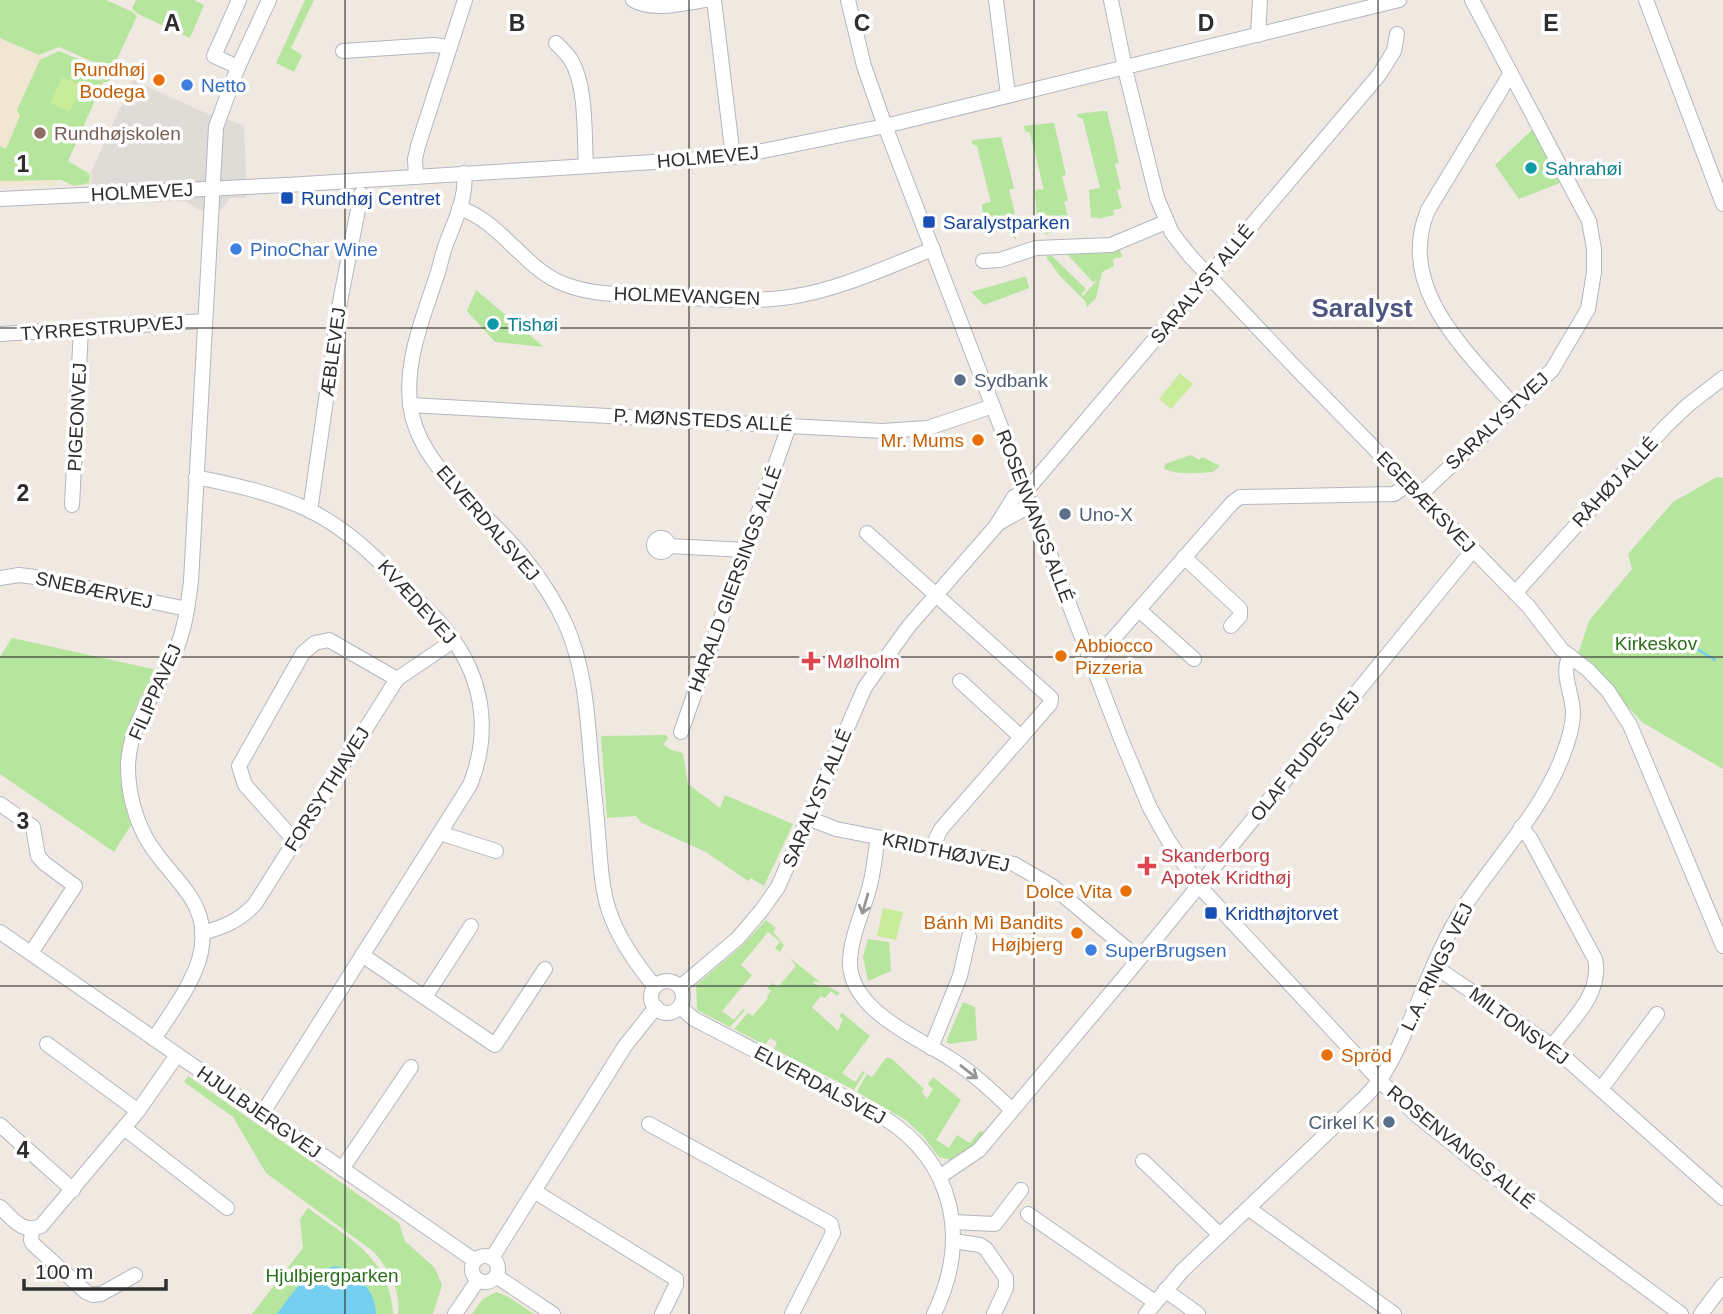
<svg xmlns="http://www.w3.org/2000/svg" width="1723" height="1314" font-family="Arial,sans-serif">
<rect width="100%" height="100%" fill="#efe9e1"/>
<path fill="#f0e6d1" d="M0,38L103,82L54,186L0,185Z"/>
<g fill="#b6e59e">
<path d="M0,0H106L133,12L137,16L112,70L59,47L39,55L0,38Z"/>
<path d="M136,0H194L204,5L190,38L138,14L132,9Z"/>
<path d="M305,0H314L291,48L302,55L294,72L276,63Z"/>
<path d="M59,51L112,73L108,82H103L68,161L90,174L89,183L74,186L61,180L0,181V146L6,149L20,116L17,110L40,60Z"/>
<path d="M1103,111H1107L1119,163L1115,164L1121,189L1117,190L1122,208L1113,210L1114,215L1098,219L1097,217L1091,218L1089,190L1100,188L1083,119L1078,117L1077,114Z"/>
<path d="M1050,123H1054L1066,175L1062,176L1068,200L1064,202L1070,224L1050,229V233L1046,235L1044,227L1038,226L1035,192L1038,189L1044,190L1030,133L1025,131L1024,126Z"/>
<path d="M1536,126L1565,181L1519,199L1495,165Z"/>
<path d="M1001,137L1014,188L1009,190L1015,214L1012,215L1016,240L1006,231L984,233L982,204L991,202L977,146L972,144V140Z"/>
<path d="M1115,247L1120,249L1122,257L1113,259L1114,266L1102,272L1096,298L1087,307L1085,301L1059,275L1046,257L1051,255L1086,289L1081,294L1083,296L1098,279L1093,282L1065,252L1086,254Z"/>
<path d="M1023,277H1026L1029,288L984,305L971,292Z"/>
<path d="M476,290L544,347L495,342L467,311Z"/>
<path d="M1191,455L1199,460L1202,457L1220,466L1213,472C1198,473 1178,475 1164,469L1165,464Z"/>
<path d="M1717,477L1723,478V769L1643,723L1578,654L1589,621L1632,569L1628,554L1673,502Z"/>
<path d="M12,638L157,670C124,723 109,763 131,825L114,852L0,774V657Z"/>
<path d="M666,735L668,739L663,744L671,750L683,753L688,784L720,808L725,795L793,824L764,886L751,878L748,881L706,852L642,823L636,816L607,818L601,736Z"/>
<path d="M766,920L776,928L773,932L784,945L780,952L775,948L780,942L768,932L741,965L752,975L722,1011L734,1020L743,1009L745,1010L730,1027L697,1010L696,985L743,945Z"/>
<path d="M868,939L889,942L891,971L868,981L863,957Z"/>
<path d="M790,958L821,983L814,981L813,983L822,987L825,985L840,993L837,996L831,991L825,998L821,996L812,1007L838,1031L843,1019L839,1016L842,1013L870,1036L842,1073L855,1082L863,1071L865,1072L854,1090L774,1049L777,1042L770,1038L765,1045L734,1029L748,1013L753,1016L768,998L767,996L771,991L767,988L772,983L778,987L796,966Z"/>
<path d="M963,1002L975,1007L977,1040L950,1044L946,1042Z"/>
<path d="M886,1058H891L924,1089L922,1092L927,1099L933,1089L928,1084L933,1077L961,1100L936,1140L949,1148L957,1135L970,1143L980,1131L985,1132L971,1147L951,1160L939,1157L924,1137L906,1120L857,1092L867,1074L872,1077Z"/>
<path d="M188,1076L399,1223L405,1241L435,1268L442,1285L433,1314H398C401,1291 389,1269 374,1252L266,1173L233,1117L184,1082Z"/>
<path d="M308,1208C349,1239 390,1257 393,1314H252L303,1248L300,1219Z"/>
<path d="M496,1292L507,1296L534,1314H472L483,1299Z"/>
</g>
<g fill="#c9ec9a">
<path d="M62,77L82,86L70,112L50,103Z"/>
<path d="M1180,373L1193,384L1171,409L1159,399Z"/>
<path d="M883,908L903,912L896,940L877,936Z"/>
</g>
<path fill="#dfdcd8" d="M133,80L201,111L244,125L247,198H230L221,210H200L185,201L92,205L91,172Z"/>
<path fill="#75cff0" d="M336,1266C358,1274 375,1289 376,1314H277C295,1290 304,1272 336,1266Z"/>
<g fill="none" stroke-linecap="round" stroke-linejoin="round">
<path stroke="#75cff0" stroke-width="2.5" d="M1684,641L1715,660"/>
<g stroke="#b4b7c1" stroke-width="16">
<g id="minor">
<path d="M633,0C654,12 683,3 706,0"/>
<path d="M714,0L733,157"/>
<path d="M848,0L864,66L885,126L1121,739L1150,808L1168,840L1199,886L1380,1081L1419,1117L1483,1168L1681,1314"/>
<path d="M996,0L1008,95"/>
<path d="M1111,0L1126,73L1157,198L1172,233L1190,256L1290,362L1529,607L1562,650L1588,670L1608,691L1630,725L1723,946"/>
<path d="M1646,0L1723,204"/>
<path d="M1258,35L1260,0"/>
<path d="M556,43C561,48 567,54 571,60C587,86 584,136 586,166"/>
<path d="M343,51L434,45L450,47"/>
<path d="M238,67L214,56L239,0"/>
<path d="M1511,73L1428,210C1395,288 1467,351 1513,405"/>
<path d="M464,173C467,196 456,218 448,239C443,250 441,263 437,275C424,315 405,360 410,403C417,470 490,512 527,562C542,581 556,603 566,625C585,669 587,712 591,759C593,783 596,808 598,832C600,858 601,886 609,911C618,938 637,965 655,987"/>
<path d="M416,177L415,159L418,146L465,0"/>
<path d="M0,199L287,185L733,157L885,126L1399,0"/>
<path d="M459,208C498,220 521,263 557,281C588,296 624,294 657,296C703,298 751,304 796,296C843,288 889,266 933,249"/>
<path d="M983,261L1000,260L1036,248L1111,245L1166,222"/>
<path d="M0,334L204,321"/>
<path d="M410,405L882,431L928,428L993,406"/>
<path d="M196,477C235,485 273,493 309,510C347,529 375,556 404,587C418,601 433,614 445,629C483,675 492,730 470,785L262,1114"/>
<path d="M1420,495L1552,370L1588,309L1594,272V249L1589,221L1472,0"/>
<path d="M72,505L81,329"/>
<path d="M310,511L340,302L361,194"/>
<path d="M999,523L1031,505"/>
<path d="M867,533L1051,698L1050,704L941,829L936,839L938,849"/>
<circle cx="661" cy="545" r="7"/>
<path d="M669,546L745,550"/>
<path d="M1184,557L1240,609V616L1231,626"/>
<path d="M0,578L19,575L35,577L187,609"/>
<path d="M1515,593L1665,427L1688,405L1723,378"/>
<path d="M1139,610L1194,659"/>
<path d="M1092,663L1232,503L1240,497L1394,494L1409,484"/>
<path d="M960,681L1021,737"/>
<path d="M681,732L789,426"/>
<path d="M0,804L33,827L38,856L44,863L75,886L31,953"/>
<path d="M808,818L836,829L1014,864L1052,886L1139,959"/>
<path d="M1521,827L1530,838L1595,959C1603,993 1571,1021 1552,1046"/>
<path d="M440,833L496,851"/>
<path d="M878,838C875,853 874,870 870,885C864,910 850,937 850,963C850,1010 918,1038 951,1059C973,1073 993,1092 1012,1110"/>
<path d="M295,841L245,785L239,766L303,653L315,643L329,640L397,679"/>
<path d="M0,932L474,1260"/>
<path d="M202,933C224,927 239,921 255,904L397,679L453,641"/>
<path d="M362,955L495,1045L545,969"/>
<path d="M1434,966L1552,1046L1723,1198"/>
<circle cx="667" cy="997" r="16"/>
<path d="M680,987L738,938L761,911L778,887L865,687L909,626L996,526L1014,497L1026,491L1379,75L1394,51L1397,34"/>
<path d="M425,997L471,926"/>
<path d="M680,1007L694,1019L883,1117C955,1162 970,1240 934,1314"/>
<path d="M154,1039C170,1014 190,988 199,960C216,901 169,880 146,838C134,815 128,792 128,766C129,723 157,691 174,654C185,631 188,605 191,581L216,127L238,67L269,0"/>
<path d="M47,1044L138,1111"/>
<path d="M931,1048L960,976L969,937"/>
<path d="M1601,1089L1657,1014"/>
<path d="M649,1124L831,1224L833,1233L792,1314"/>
<path d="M0,1125L73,1190"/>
<path d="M124,1128L227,1208"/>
<path d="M1143,1161L1220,1235"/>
<path d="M342,1169L411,1067"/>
<path d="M939,1177L979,1150L1125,976L1473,550"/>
<path d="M534,1191L676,1279V1285L662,1314"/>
<path d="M0,1207C13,1219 22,1234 41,1226L138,1111L177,1055"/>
<path d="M1248,1208L1394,1314"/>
<path d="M1028,1214L1155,1302"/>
<path d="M953,1222L995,1224L1021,1190"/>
<path d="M32,1230L31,1240L33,1244L86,1292L93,1295L101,1294L135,1275"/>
<path d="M954,1241L980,1245L986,1249L1006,1278V1288L994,1314"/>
<circle cx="485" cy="1269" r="13"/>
<path d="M492,1258L625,1046L656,1007"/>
<path d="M496,1276L553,1314"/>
<path d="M1165,1290L1198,1314"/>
<path d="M455,1314L478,1280"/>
<path d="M1146,1314L1182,1271L1366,1096C1387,1075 1397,1050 1409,1023C1426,985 1441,942 1464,907C1497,857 1542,811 1563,755C1568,742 1573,727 1573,713C1573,694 1560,673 1570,656"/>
<path d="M1701,1314L1723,1285"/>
</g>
</g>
<use href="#minor" stroke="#fff" stroke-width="14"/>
</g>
<defs><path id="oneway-shaft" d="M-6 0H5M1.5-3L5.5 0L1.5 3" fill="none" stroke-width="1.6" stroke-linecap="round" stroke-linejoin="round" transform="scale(1.75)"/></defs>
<g stroke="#969696">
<use href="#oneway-shaft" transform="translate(865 904) rotate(106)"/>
<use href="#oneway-shaft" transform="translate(969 1072) rotate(38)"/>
</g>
<path fill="none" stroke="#2e2e2e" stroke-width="2" stroke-opacity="0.55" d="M345,0V1314M689,0V1314M1034,0V1314M1378,0V1314M0,328H1723M0,657H1723M0,986H1723"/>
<g fill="#e8710a" stroke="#fff" stroke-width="2.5">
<circle cx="159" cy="80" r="7"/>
<circle cx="978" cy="440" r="7"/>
<circle cx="1061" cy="656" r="7"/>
<circle cx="1126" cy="891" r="7"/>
<circle cx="1077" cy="933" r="7"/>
<circle cx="1327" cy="1055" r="7"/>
</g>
<g fill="#3f7fe0" stroke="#fff" stroke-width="2.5">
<circle cx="187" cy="85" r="7"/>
<circle cx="236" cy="249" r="7"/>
<circle cx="1091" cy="950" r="7"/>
</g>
<circle fill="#8d6e63" stroke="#fff" stroke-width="2.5" cx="40" cy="133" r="7"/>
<g fill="#0f9aa8" stroke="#fff" stroke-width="2.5">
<circle cx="1531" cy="168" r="7"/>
<circle cx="493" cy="324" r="7"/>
</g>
<g fill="#1a4fb4" stroke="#fff" stroke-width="2.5">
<rect x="280" y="191" width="14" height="14" rx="3.5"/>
<rect x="922" y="215" width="14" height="14" rx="3.5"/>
<rect x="1204" y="906" width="14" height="14" rx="3.5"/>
</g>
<g fill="#5c6f8a" stroke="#fff" stroke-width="2.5">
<circle cx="960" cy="380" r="7"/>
<circle cx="1065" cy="514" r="7"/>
<circle cx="1389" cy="1122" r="7"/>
</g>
<g fill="#e0444e" stroke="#fff" stroke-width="2.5">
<path d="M807.5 650.5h7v7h7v7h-7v7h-7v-7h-7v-7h7z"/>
<path d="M1143.5 855.5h7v7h7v7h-7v7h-7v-7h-7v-7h7z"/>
</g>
<g text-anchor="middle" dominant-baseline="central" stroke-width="7" stroke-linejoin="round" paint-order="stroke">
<g font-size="19" fill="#c56008" stroke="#fff" text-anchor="end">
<text x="145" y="69">Rundhøj<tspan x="145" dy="22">Bodega</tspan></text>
<text x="964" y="440">Mr. Mums</text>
<text x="1075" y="645" text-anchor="start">Abbiocco<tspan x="1075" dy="22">Pizzeria</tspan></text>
<text x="1112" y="891">Dolce Vita</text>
<text x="1063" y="922">Bánh Mì Bandits<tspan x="1063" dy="22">Højbjerg</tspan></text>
<text x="1341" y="1055" text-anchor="start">Spröd</text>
</g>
<g font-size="19" fill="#366cbe" stroke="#fff" text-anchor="start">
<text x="201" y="85">Netto</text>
<text x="250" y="249">PinoChar Wine</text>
<text x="1105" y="950">SuperBrugsen</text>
</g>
<g font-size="19" fill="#785e54" stroke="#fff" text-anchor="start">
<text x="54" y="133">Rundhøjskolen</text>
</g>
<g font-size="19" fill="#2e2e2e" stroke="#fff">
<text transform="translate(708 157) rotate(-5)">HOLMEVEJ</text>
<text transform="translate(142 192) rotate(-3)">HOLMEVEJ</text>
<text transform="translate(1202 284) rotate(-50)">SARALYST ALLÉ</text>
<text transform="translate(687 296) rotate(2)">HOLMEVANGEN</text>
<text transform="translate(102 328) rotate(-4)">TYRRESTRUPVEJ</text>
<text transform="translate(333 352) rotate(-82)">ÆBLEVEJ</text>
<text transform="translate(77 417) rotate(-87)">PIGEONVEJ</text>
<text transform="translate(703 420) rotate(3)">P. MØNSTEDS ALLÉ</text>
<text transform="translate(1497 421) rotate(-43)">SARALYSTVEJ</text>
<text transform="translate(1615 482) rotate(-47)">RÅHØJ ALLÉ</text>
<text transform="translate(1426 502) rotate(46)">EGEBÆKSVEJ</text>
<text transform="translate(1035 516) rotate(69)">ROSENVANGS ALLÉ</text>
<text transform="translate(488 523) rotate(49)">ELVERDALSVEJ</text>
<text transform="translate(735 579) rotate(-70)">HARALD GIERSINGS ALLÉ</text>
<text transform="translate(94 590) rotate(12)">SNEBÆRVEJ</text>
<text transform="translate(417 602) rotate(48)">KVÆDEVEJ</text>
<text transform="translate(155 692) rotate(-66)">FILIPPAVEJ</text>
<text transform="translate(1305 756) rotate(-51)">OLAF RUDES VEJ</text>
<text transform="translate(327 789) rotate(-58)">FORSYTHIAVEJ</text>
<text transform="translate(817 798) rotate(-67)">SARALYST ALLÉ</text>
<text transform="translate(946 852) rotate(12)">KRIDTHØJVEJ</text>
<text transform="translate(1437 967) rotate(-64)">L.A. RINGS VEJ</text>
<text transform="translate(1519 1026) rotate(36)">MILTONSVEJ</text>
<text transform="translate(820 1085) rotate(28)">ELVERDALSVEJ</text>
<text transform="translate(259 1112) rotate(35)">HJULBJERGVEJ</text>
<text transform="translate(1461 1147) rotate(39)">ROSENVANGS ALLÉ</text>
</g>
<g font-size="19" fill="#0d838f" stroke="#fff" text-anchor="start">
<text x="1545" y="168">Sahrahøi</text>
<text x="507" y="324">Tishøi</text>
</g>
<g font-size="19" fill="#164399" stroke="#fff" text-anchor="start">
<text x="301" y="198">Rundhøj Centret</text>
<text x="943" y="222">Saralystparken</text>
<text x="1225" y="913">Kridthøjtorvet</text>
</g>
<g font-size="19" fill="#4e5e75" stroke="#fff" text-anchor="start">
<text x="974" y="380">Sydbank</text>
<text x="1079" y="514">Uno-X</text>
<text x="1375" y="1122" text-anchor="end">Cirkel K</text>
</g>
<g font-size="19" fill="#2c6e1b" stroke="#fff">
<text x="1656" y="643">Kirkeskov</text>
<text x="332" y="1275">Hjulbjergparken</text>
</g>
<g font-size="19" fill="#be3a42" stroke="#fff" text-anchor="start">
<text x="827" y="661">Mølholm</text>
<text x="1161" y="855">Skanderborg<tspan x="1161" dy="22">Apotek Kridthøj</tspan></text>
</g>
<g font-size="26" font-weight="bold" fill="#4d5680" stroke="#fff">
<text x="1362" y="308">Saralyst</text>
</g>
</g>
<g font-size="23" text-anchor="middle" font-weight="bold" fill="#2e2e2e" stroke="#fff" stroke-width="7" stroke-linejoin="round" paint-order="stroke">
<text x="172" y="31">A</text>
<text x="517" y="31">B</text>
<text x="862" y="31">C</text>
<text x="1206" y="31">D</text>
<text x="1551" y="31">E</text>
<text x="23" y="172">1</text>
<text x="23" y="501">2</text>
<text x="23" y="829">3</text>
<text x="23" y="1158">4</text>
</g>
<path d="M24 1279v10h142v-10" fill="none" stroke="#2e2e2e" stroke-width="3.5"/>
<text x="35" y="1279" font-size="21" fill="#2e2e2e" stroke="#ffffff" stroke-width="5" paint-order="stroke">100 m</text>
</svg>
